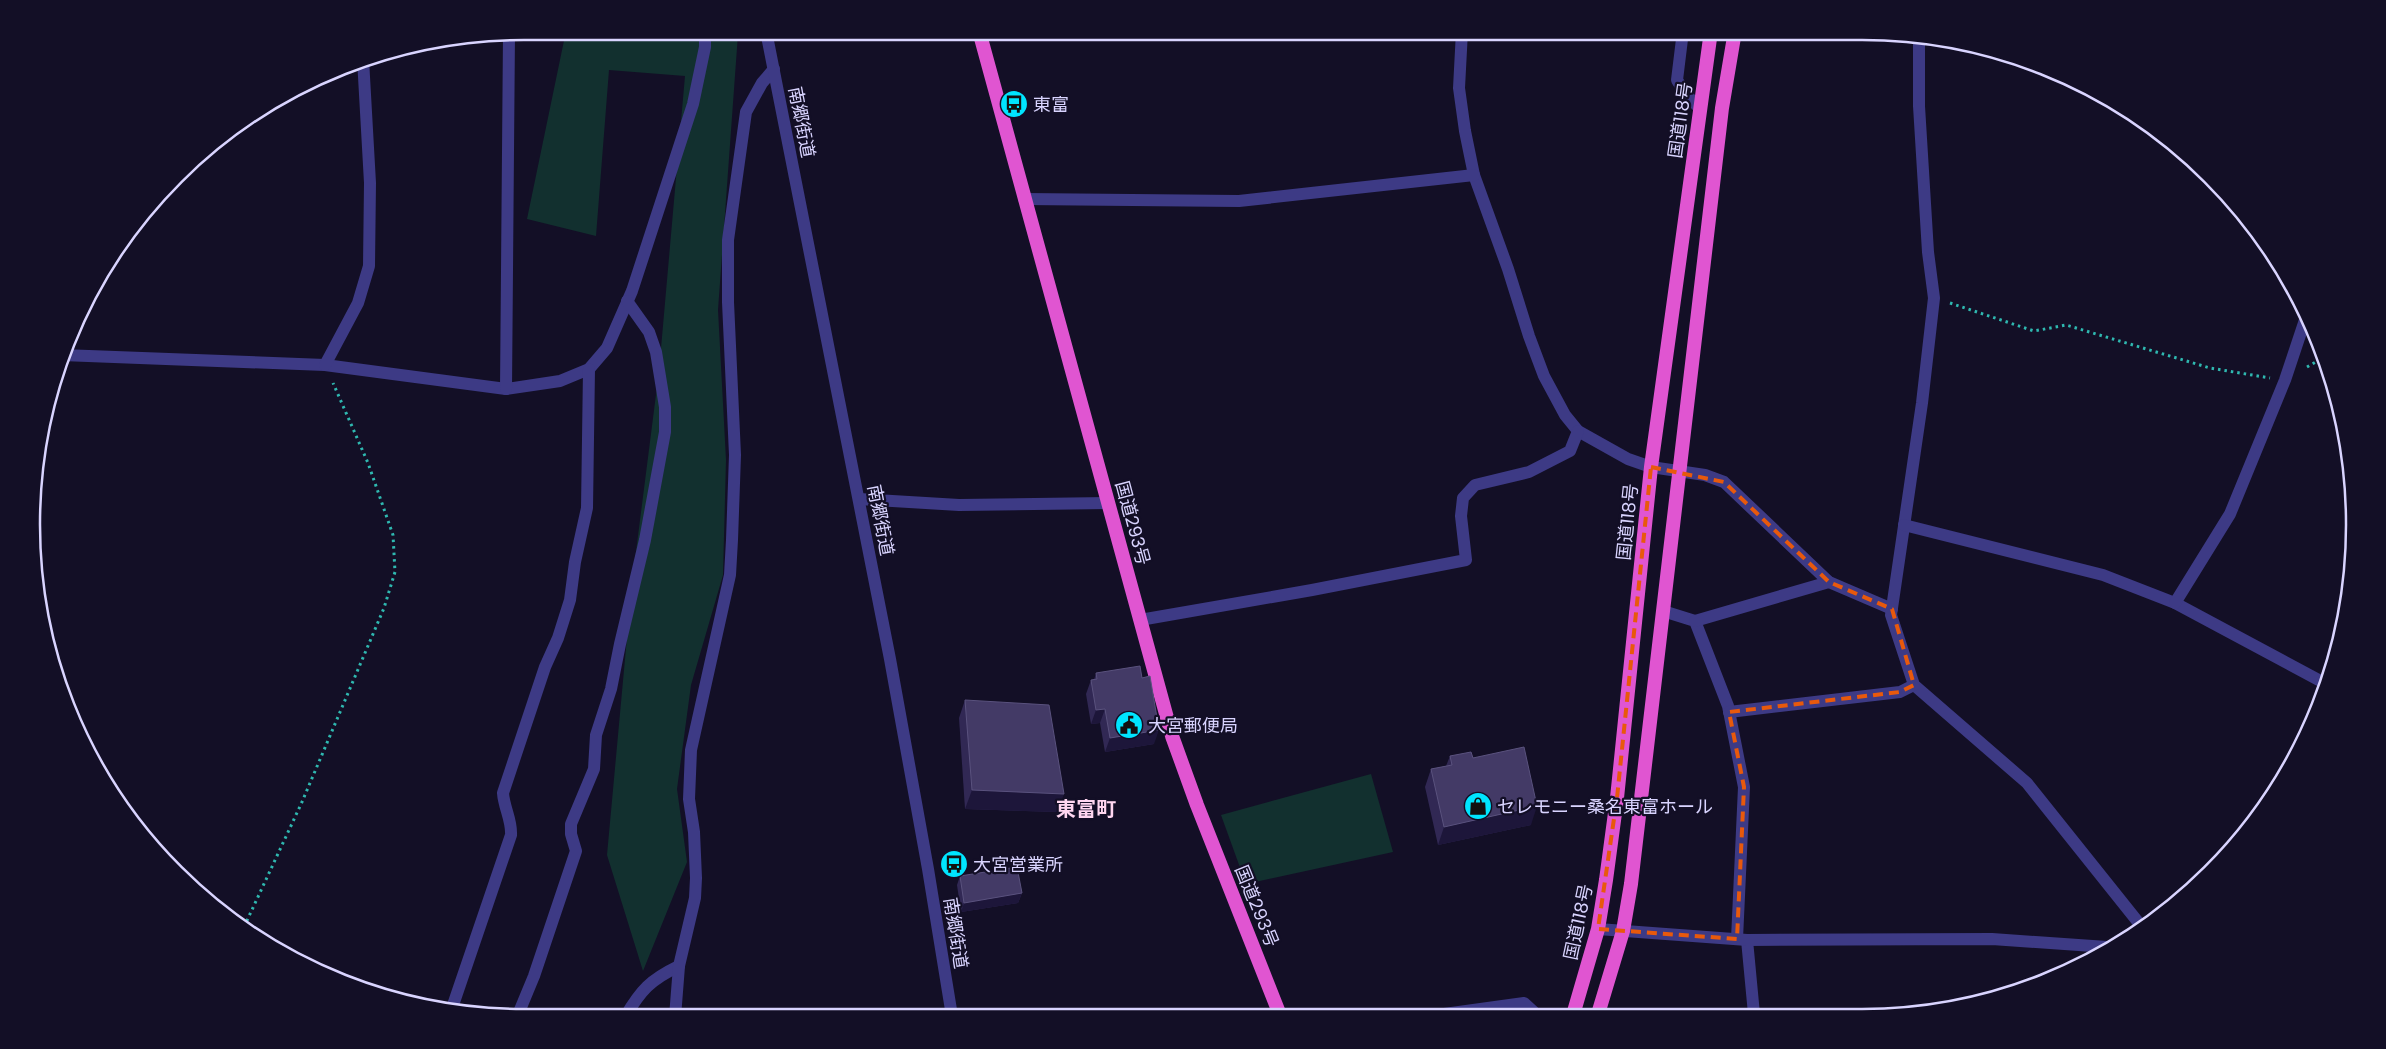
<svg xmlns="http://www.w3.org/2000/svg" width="2386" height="1049" font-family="Poppins,'Noto Sans JP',sans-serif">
<rect width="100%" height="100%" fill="#130f26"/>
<g fill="#12302f">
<path d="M566,31H737L738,34L718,310L726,460L723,575L691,685L677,789L687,862L643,971L607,855L632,583L659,371L685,76L609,70L596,236L527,219Z"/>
<path d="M1371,774L1393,852L1246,884L1221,815Z"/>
</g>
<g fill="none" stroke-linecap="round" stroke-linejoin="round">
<g stroke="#2fb8b0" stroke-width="3" stroke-dasharray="2.5 4" stroke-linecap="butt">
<path d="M1950,303L2034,331L2066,325L2210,368L2270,378"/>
<path d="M2307,367L2321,359L2324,360"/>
<path d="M244,927L302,802L384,608L395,572L393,535L368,463L333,383"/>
</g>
<g stroke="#3d3a85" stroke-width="12">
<path d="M1462,31L1459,88L1465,131L1474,175L1508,269L1529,336L1544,376L1565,415L1578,431L1628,459L1651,467L1705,475L1724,482L1829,582L1892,609"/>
<path d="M1683,31L1677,80L1685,93L1700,109"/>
<path d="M1919,37V106L1928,252L1934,298L1922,403L1891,615L1914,685L2027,783L2142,927"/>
<path d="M1024,199L1239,201L1474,175"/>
<path d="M62,355L325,365L506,389L560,381L589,369L607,348L632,291L693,104L705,47V31"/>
<path d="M325,365L358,303L369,266L370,183L363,59"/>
<path d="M506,389L509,33"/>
<path d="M859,499L959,505L1108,503"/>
<path d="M1904,525L2103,575L2175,603L2328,685"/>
<path d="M2175,603L2230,514L2285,380L2307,314"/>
<path d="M1663,611L1695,621L1728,706L1744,787L1737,939"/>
<path d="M1140,620L1312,590L1466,560L1461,516L1463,498L1475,485L1529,472L1570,451L1578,431"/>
<path d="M1695,621L1829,582"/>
<path d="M1729,712L1900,692L1914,685"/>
<path d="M1747,940L1754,1014"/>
<path d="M451,1011L511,835C512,820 504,808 503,793L545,667L558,638L570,600L575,562L587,508L589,369"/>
<path d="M1437,1015L1524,1003L1537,1015"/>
<path d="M517,1017L534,976L576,851L571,834V824L594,769L596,735L611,689L620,644L645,540L665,432V407L656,352L649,332L627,301"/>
<path d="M625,1017C641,990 650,980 679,966"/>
<path d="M675,1017L679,966L695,898L696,878L694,832L689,799L691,750L730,575L732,540L735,455L728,302V240L746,112L762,83L774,69"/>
</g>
<g stroke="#3d3a85" stroke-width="12">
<path d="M766,31L890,659L928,869L952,1016"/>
<path d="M1598,929L1747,940L1992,939L2107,947"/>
</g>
<g stroke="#e055d1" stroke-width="14">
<path d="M979,31L1172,736L1197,805L1280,1015"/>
<path d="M1598,1014L1623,931L1631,884L1722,108L1735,31"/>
<path d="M1573,1015L1598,929L1606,880L1617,798L1651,467L1711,31"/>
</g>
</g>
<g fill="#312854">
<path d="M1096,673L1154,744L1105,752L1100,723L1091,724L1086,694L1091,680H1094Z"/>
<path d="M965,700L1058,812L965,809L959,718Z"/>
<path d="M1450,756L1473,758L1531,825L1438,845L1425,787L1431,769L1446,766Z"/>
<path d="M960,876L1022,893L1018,903L961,912L957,885Z"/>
</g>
<g fill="#1d163a">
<path d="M1105,709L1100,723L1091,724L1096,710Z"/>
<path d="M1159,730L1154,744L1105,752L1110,738Z"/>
<path d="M972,790L1064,794L1058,812L965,809Z"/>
<path d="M1537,806L1531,825L1438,845L1444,827Z"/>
<path d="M1022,893L1018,903L961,912L964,903Z"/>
</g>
<g fill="#433a66" stroke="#5a527e">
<path d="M1140,666L1142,678L1150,676L1159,730L1110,738L1105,709L1096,710L1091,680L1097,679L1096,673Z"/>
<path d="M965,700L1049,705L1064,794L972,790Z"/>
<path d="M1524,747L1537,806L1444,827L1431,769L1452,765L1450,756L1471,752L1473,758Z"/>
<path d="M1017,867L1022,893L964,903L960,876Z"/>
</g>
<path fill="none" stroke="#e8590c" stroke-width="4" stroke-dasharray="10 6" stroke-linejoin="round" d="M1651,467L1724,482L1829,582L1892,609L1914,685L1900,692L1729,712L1744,787L1737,939L1598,929L1617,798Z"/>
<defs>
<g id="bus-disc" transform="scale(1.4375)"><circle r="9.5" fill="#00e5ff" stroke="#130f26"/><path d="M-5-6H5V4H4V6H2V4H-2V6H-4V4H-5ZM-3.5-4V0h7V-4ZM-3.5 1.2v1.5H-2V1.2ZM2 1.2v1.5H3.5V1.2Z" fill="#111"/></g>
<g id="civic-disc" transform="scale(1.4375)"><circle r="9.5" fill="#00e5ff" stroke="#130f26"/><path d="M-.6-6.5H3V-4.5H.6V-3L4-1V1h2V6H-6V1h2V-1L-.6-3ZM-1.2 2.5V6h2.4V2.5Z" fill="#111"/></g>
<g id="shop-disc" transform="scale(1.4375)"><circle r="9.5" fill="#00e5ff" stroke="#130f26"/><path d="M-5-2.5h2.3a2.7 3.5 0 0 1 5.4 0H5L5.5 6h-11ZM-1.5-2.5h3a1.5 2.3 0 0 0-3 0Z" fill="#111"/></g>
</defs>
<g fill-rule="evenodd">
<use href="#bus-disc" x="1014" y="104"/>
<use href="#civic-disc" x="1129" y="725"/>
<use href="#shop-disc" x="1478" y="806"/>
<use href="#bus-disc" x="954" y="864"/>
</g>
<g text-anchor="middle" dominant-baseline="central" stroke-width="4.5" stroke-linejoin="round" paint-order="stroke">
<g font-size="18" fill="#d9d4ff" stroke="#130f26" text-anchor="start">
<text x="1033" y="104">東富</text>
<text x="1148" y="725">大宮郵便局</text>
<text x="1497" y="806">セレモニー桑名東富ホール</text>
<text x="973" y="864">大宮営業所</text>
</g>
<g font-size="18" fill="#d9d4ff" stroke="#130f26">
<text transform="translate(1680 120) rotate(-82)">国道118号</text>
<text transform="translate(802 122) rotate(79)">南郷街道</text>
<text transform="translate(881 520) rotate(79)">南郷街道</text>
<text transform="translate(1627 522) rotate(-84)">国道118号</text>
<text transform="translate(1133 523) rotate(75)">国道293号</text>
<text transform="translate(1257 906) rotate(68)">国道293号</text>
<text transform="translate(1578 922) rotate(-78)">国道118号</text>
<text transform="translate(956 933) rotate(81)">南郷街道</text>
</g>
<g font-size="20" font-weight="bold" fill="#ffd6f0" stroke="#130f26">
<text x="1086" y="809">東富町</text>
</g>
</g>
<path d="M0 0H2386V1049H0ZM524 40H1862A484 484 0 0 1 2346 524V525A484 484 0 0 1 1862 1009H524A484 484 0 0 1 40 525V524A484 484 0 0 1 524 40Z" fill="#130f26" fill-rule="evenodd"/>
<path fill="none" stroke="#d9d4ff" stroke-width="2.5" d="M524 40H1862A484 484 0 0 1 2346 524V525A484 484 0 0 1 1862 1009H524A484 484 0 0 1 40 525V524A484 484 0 0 1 524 40Z"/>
</svg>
